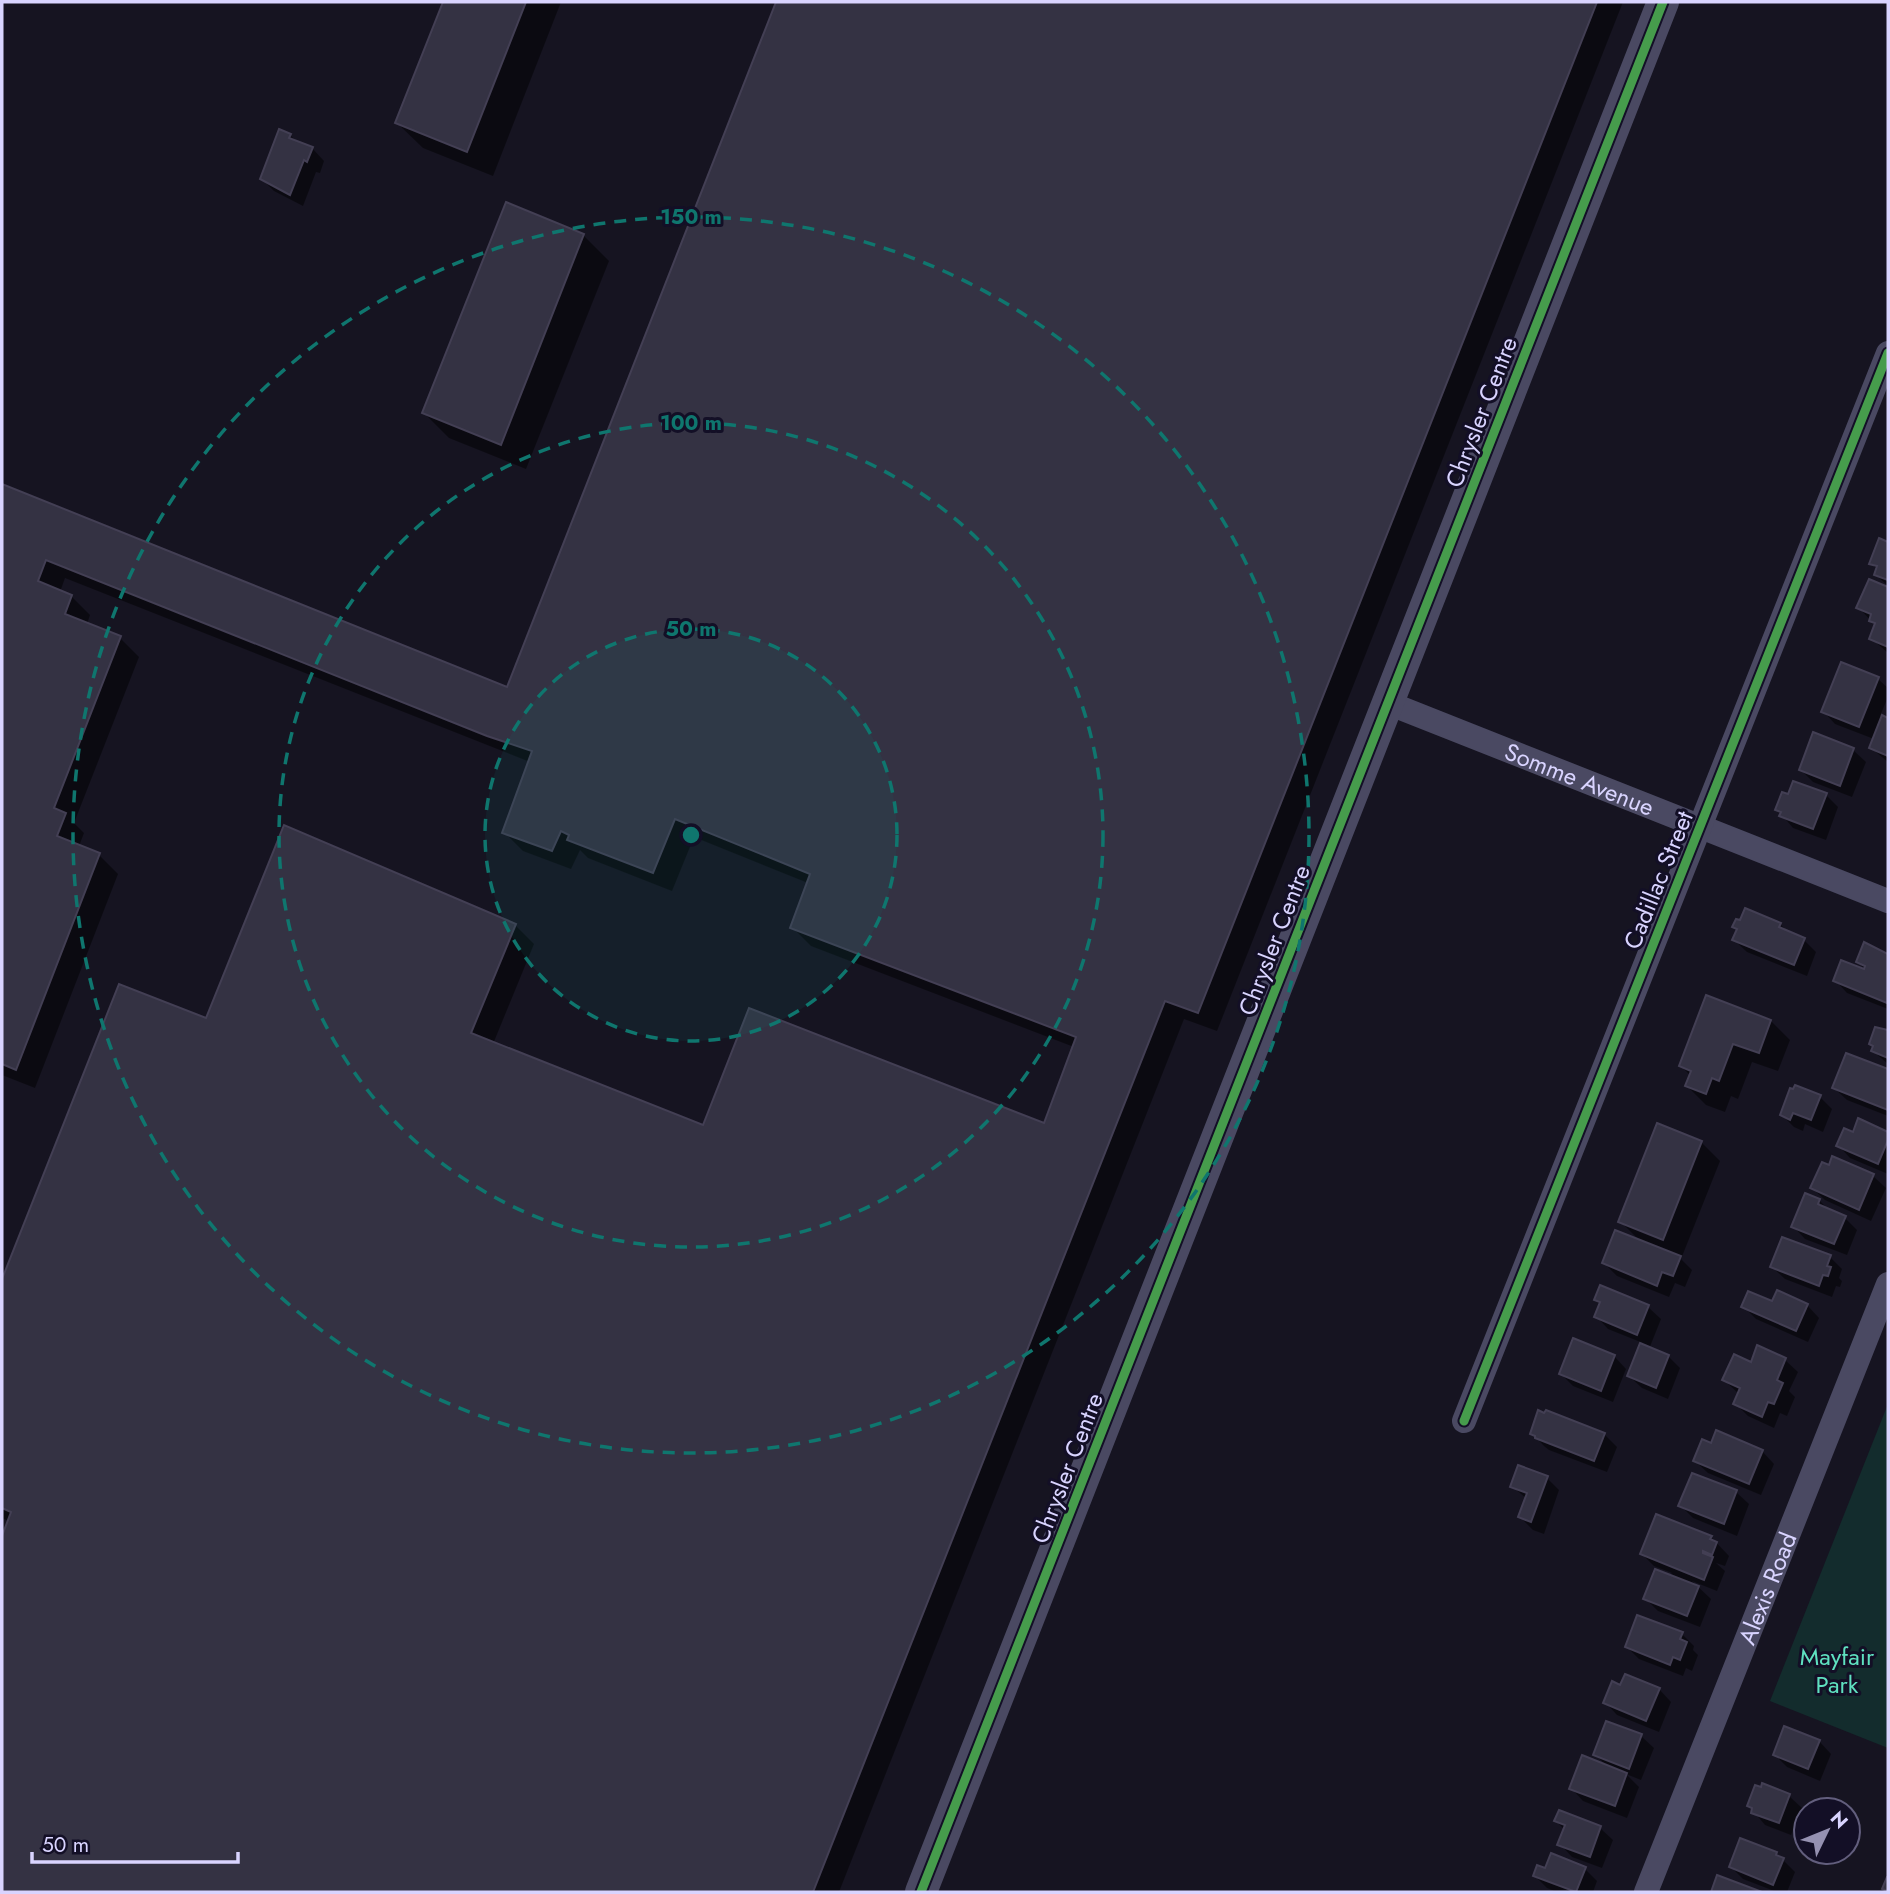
<svg xmlns="http://www.w3.org/2000/svg" width="1890" height="1894" font-family="Jost,sans-serif">
<rect width="100%" height="100%" fill="#161421"/>
<path fill="#132c2d" d="M1888,1404V1748L1770,1701Z"/>
<g fill="#0007">
<path d="M445,2H561L493,176L423,148L397,123Z"/>
<path d="M778,2H1623L1217,1031L1184,1019L839,1892H2V1541L9,1521L2,1518V1284L120,987L207,1020L515,925L534,944L493,1044L704,1127L1045,1125L1074,1047L811,946L792,927L808,883L694,837L672,891L588,858L580,850L571,869L523,851L504,832L530,762L65,578L60,592L71,596L90,615L87,624L120,638L139,657L74,823L84,833L79,846L99,855L118,874L35,1088L2,1075V487L508,689Z"/>
<path d="M290,135L297,142L312,148L324,161L320,173L316,172L303,206L274,191L262,179Z"/>
<path d="M583,235L609,261L526,469L449,438L424,413Z"/>
<path d="M1880,541L1888,544V586L1876,575L1878,570L1871,563Z"/>
<path d="M1869,581L1888,589V653L1871,638L1876,626L1859,608Z"/>
<path d="M1878,679L1888,688V697L1880,716L1888,719V762L1871,748L1874,739L1835,724L1823,711Z"/>
<path d="M1814,735L1853,750L1866,762L1852,797L1813,782L1801,770Z"/>
<path d="M1826,795L1838,807L1826,840L1793,828L1777,809Z"/>
<path d="M1780,924L1790,934L1804,940L1816,952L1807,976L1747,952L1734,940L1738,931L1734,927Z"/>
<path d="M1865,944L1888,955V1009L1847,993L1835,980L1869,973L1858,962Z"/>
<path d="M1771,1021L1790,1040L1778,1071L1752,1062L1738,1099L1731,1096L1725,1112L1706,1105L1687,1086L1691,1076L1681,1066Z"/>
<path d="M1882,1029L1888,1031V1064L1873,1051Z"/>
<path d="M1847,1055L1888,1071V1116L1847,1100L1834,1088Z"/>
<path d="M1820,1097L1832,1109L1823,1132L1805,1124L1803,1131L1794,1127L1782,1115Z"/>
<path d="M1859,1121L1888,1133V1174L1850,1158L1838,1145L1854,1134Z"/>
<path d="M1701,1142L1720,1161L1681,1259L1692,1270L1685,1287L1675,1283L1669,1297L1617,1276L1604,1263L1641,1242L1620,1221Z"/>
<path d="M1873,1176L1886,1188L1871,1221L1825,1200L1812,1188Z"/>
<path d="M1819,1200L1830,1211L1845,1218L1857,1230L1847,1255L1805,1239L1793,1226Z"/>
<path d="M1830,1257L1842,1269L1839,1278L1842,1281L1840,1287L1836,1286L1832,1297L1785,1279L1772,1267Z"/>
<path d="M1596,1299L1648,1307L1661,1319L1649,1349L1668,1356L1680,1368L1668,1399L1642,1388L1629,1376L1643,1343L1608,1329L1596,1316L1601,1305Z"/>
<path d="M1773,1303L1807,1305L1819,1318L1808,1342L1756,1319L1743,1306Z"/>
<path d="M1614,1356L1626,1369L1613,1402L1573,1386L1561,1374Z"/>
<path d="M1785,1360L1798,1372L1789,1391L1795,1397L1787,1416L1780,1413L1774,1428L1748,1416L1735,1403L1739,1394L1724,1380L1751,1364Z"/>
<path d="M1545,1415L1604,1434L1617,1447L1607,1472L1549,1450L1544,1446L1532,1433Z"/>
<path d="M1712,1445L1762,1451L1774,1464L1761,1495L1708,1473L1695,1461Z"/>
<path d="M1693,1475L1736,1492L1749,1504L1737,1536L1693,1518L1681,1506Z"/>
<path d="M1547,1478L1559,1490L1544,1534L1533,1530L1520,1517L1527,1499L1512,1486Z"/>
<path d="M1711,1537L1729,1556L1725,1566L1716,1563L1725,1571L1717,1591L1692,1581L1711,1599L1700,1627L1658,1611L1645,1598L1672,1573L1654,1566L1642,1554Z"/>
<path d="M1682,1634L1694,1646L1693,1650L1698,1655L1692,1671L1686,1668L1683,1676L1639,1659L1627,1647Z"/>
<path d="M1621,1687L1659,1689L1671,1702L1659,1732L1617,1715L1605,1702Z"/>
<path d="M1641,1736L1654,1748L1641,1780L1626,1774L1639,1787L1627,1818L1583,1801L1571,1788L1608,1767L1595,1754Z"/>
<path d="M1819,1741L1831,1754L1820,1781L1787,1767L1775,1755Z"/>
<path d="M1789,1796L1802,1808L1791,1835L1765,1825L1749,1806Z"/>
<path d="M1560,1812L1600,1828L1613,1840L1602,1868L1572,1857L1560,1844L1565,1830L1556,1821Z"/>
<path d="M1776,1853L1795,1872L1787,1892H1777L1743,1879L1731,1867Z"/>
<path d="M1585,1869L1597,1881L1593,1892H1557L1547,1888L1535,1876L1546,1871Z"/>
</g>
<g fill="#343243" stroke="#433f54" stroke-width="2">
<path d="M443,2H526L467,152L395,123Z"/>
<path d="M776,2H1597L1198,1013L1165,1001L813,1892H2V1536L11,1512L2,1508V1279L119,984L206,1018L284,825L516,924L471,1033L703,1125L749,1008L1044,1123L1076,1037L790,928L810,874L675,819L653,873L567,840L569,835L561,831L552,851L502,833L532,751L487,736L46,560L38,581L72,595L65,614L121,636L54,808L66,813L57,836L100,853L16,1070L2,1064V484L507,687Z"/>
<path d="M279,129L291,134L289,138L313,147L307,162L304,160L290,195L260,179Z"/>
<path d="M506,202L584,234L501,445L422,413Z"/>
<path d="M1879,538L1888,542V580L1874,575L1877,566L1869,564Z"/>
<path d="M1869,579L1888,587V647L1869,639L1875,623L1869,621L1871,614L1856,608Z"/>
<path d="M1841,662L1879,677L1859,727L1821,712Z"/>
<path d="M1882,715L1888,718V756L1869,748Z"/>
<path d="M1813,732L1854,748L1840,786L1799,770Z"/>
<path d="M1793,781L1827,793L1813,829L1779,816L1781,812L1775,810L1782,792L1788,794Z"/>
<path d="M1745,908L1781,923L1779,927L1805,938L1794,965L1732,940L1737,929L1732,927L1736,919L1740,920Z"/>
<path d="M1864,942L1888,954L1887,1003L1833,981L1841,960L1864,969L1865,966L1856,962Z"/>
<path d="M1706,995L1771,1020L1759,1053L1733,1044L1719,1081L1712,1078L1706,1094L1685,1086L1691,1071L1679,1066Z"/>
<path d="M1875,1027L1888,1030V1058L1871,1051L1873,1046L1869,1044Z"/>
<path d="M1846,1053L1888,1069V1110L1832,1088Z"/>
<path d="M1795,1085L1821,1095L1811,1120L1793,1113L1790,1120L1780,1115L1790,1088L1793,1089Z"/>
<path d="M1858,1118L1888,1132V1140L1878,1164L1836,1146L1844,1128L1853,1132Z"/>
<path d="M1657,1123L1702,1141L1663,1240L1618,1222Z"/>
<path d="M1832,1156L1874,1174L1859,1210L1810,1188L1822,1162L1829,1165Z"/>
<path d="M1805,1193L1820,1199L1818,1204L1820,1205L1846,1216L1834,1244L1791,1227Z"/>
<path d="M1615,1230L1681,1256L1673,1276L1662,1272L1657,1286L1602,1263Z"/>
<path d="M1782,1237L1831,1255L1827,1266L1831,1267L1828,1276L1823,1275L1819,1286L1770,1267Z"/>
<path d="M1600,1285L1649,1305L1637,1335L1594,1317L1600,1302L1594,1300Z"/>
<path d="M1777,1290L1808,1304L1796,1331L1741,1307L1748,1291L1772,1301Z"/>
<path d="M1573,1338L1615,1355L1601,1391L1559,1374Z"/>
<path d="M1640,1343L1669,1355L1656,1388L1627,1376Z"/>
<path d="M1757,1345L1786,1358L1777,1380L1783,1383L1774,1404L1768,1402L1762,1417L1733,1404L1740,1388L1722,1380L1734,1354L1751,1362Z"/>
<path d="M1538,1410L1544,1413L1546,1410L1605,1433L1594,1461L1535,1438V1436L1530,1434Z"/>
<path d="M1716,1430L1763,1450L1749,1484L1693,1461L1702,1439L1711,1443Z"/>
<path d="M1518,1465L1548,1476L1531,1522L1518,1517L1527,1493L1510,1487Z"/>
<path d="M1692,1473L1737,1490L1724,1524L1678,1506Z"/>
<path d="M1656,1514L1712,1536L1710,1539L1717,1542L1712,1555L1703,1551V1553L1713,1557L1704,1580L1640,1554Z"/>
<path d="M1655,1569L1699,1586L1687,1616L1643,1599Z"/>
<path d="M1637,1615L1683,1632L1680,1639L1687,1642L1680,1660L1673,1657L1670,1665L1625,1647Z"/>
<path d="M1625,1674L1660,1688L1646,1721L1603,1703L1612,1681L1620,1685Z"/>
<path d="M1606,1721L1642,1734L1629,1769L1593,1755Z"/>
<path d="M1784,1726L1820,1740L1808,1769L1773,1755Z"/>
<path d="M1582,1755L1627,1773L1615,1806L1569,1789Z"/>
<path d="M1762,1783L1790,1794L1779,1823L1751,1813L1752,1808L1747,1806L1755,1785L1761,1787Z"/>
<path d="M1559,1810L1601,1826L1590,1857L1557,1845L1565,1825L1554,1821Z"/>
<path d="M1740,1838L1777,1852L1776,1855L1784,1858L1773,1885L1729,1867Z"/>
<path d="M1551,1853L1586,1867L1576,1892L1533,1876L1537,1865L1545,1868Z"/>
<path d="M1717,1875L1762,1892H1711Z"/>
<path d="M1887,1877H1888V1891L1882,1889Z"/>
</g>
<g fill="none" stroke-linecap="round" stroke-linejoin="round">
<g stroke="#4a4962" stroke-width="24">
<path id="s1" d="M1388,703L1888,901"/>
<path d="M1464,1421L1888,353"/>
<path id="s2" d="M1646,1892L1888,1284"/>
</g>
<path stroke="#4a4962" stroke-width="32" d="M921,1892L1663,2"/>
<g stroke="#130f26" stroke-width="13">
<g id="cycleway">
<path d="M1464,1421L1888,353"/>
<path d="M921,1892L1663,2"/>
</g>
</g>
<use href="#cycleway" stroke="#469c4c" stroke-width="9"/>
</g>
<circle cx="691" cy="835" r="206" fill="#0f766e" fill-opacity=".12"/>
<g fill="none" stroke="#0f766e" stroke-width="3.5" stroke-dasharray="12 9">
<circle cx="691" cy="835" r="206"/>
<circle cx="691" cy="835" r="412"/>
<circle cx="691" cy="835" r="618"/>
</g>
<g text-anchor="middle" dominant-baseline="central" stroke-width="6" stroke-linejoin="round" paint-order="stroke">
<g font-size="24" fill="#d9d4ff" stroke="#130f26">
<text transform="translate(1481 412) rotate(-69)">Chrysler Centre</text>
<text stroke="none"><textPath href="#s1" startOffset="206">Somme Avenue</textPath></text>
<text transform="translate(1658 880) rotate(-68)">Cadillac Street</text>
<text transform="translate(1274 940) rotate(-69)">Chrysler Centre</text>
<text transform="translate(1067 1468) rotate(-69)">Chrysler Centre</text>
<text stroke="none"><textPath href="#s2" startOffset="327">Alexis Road</textPath></text>
</g>
<g font-size="24" fill="#5fe0c0" stroke="#130f26">
<text x="1837" y="1656">Mayfair<tspan x="1837" dy="28">Park</tspan></text>
</g>
</g>
<circle cx="691" cy="835" r="10" fill="#0f766e" stroke="#130f26" stroke-width="3.5"/>
<g font-size="21" text-anchor="middle" font-weight="bold" fill="#0f766e" stroke="#130f26" stroke-width="6" stroke-linejoin="round" paint-order="stroke">
<text x="691" y="224">150 m</text>
<text x="691" y="430">100 m</text>
<text x="691" y="636">50 m</text>
</g>
<rect width="1890" height="1894" fill="none" stroke="#d9d4ff" stroke-width="7"/>
<g transform="translate(1827 1831) rotate(47)"><circle r="33" fill="#130f26" stroke="#625e7d" stroke-width="2"/>
<path d="M0-5L12 26L0 18L-12 26Z" fill="#9591b1"/>
<text y="-10" font-size="19" font-weight="bold" text-anchor="middle" fill="#d9d4ff">N</text>
</g>
<path d="M32 1852v10h206v-10" fill="none" stroke="#d9d4ff" stroke-width="3.5"/>
<text x="42" y="1852" font-size="21" fill="#d9d4ff" stroke="#130f26" stroke-width="5" paint-order="stroke">50 m</text>
</svg>
